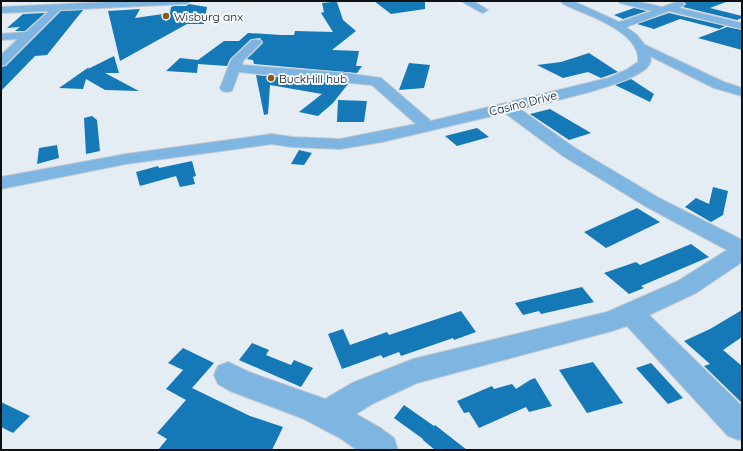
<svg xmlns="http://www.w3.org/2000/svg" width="743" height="451" font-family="Quicksand,sans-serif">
<rect width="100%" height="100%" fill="#e5edf4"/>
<g fill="#1578b7">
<path d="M374,1H425V9L391,14Z"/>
<path d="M683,1H726V2L710,8L742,16V18L737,20L683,7L686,4Z"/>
<path d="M332,2H337L343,20L356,31L332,50L359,51L356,66H362L357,73L254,64L253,60L247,59L263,43L260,38L251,39L230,59L227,66L198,64L197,73L166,71L180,58L198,60L224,41H239L248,33L281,35H294L295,31L333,32L321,13L324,12L322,3Z"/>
<path d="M189,4L207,7L204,24H187L120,61L108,11L140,9L135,18L170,13L171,7L174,6H186Z"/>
<path d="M634,8L647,11L623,19L614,15Z"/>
<path d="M83,10L47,55L35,56L1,91V67L6,66L61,11Z"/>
<path d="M45,13L25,31H15L20,27L7,28L23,14Z"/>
<path d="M669,13L725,26L719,29L680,19L654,29L637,24Z"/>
<path d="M727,27L742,30V50L698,38Z"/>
<path d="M589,53L618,72L601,78L588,72L563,78L537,65L561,62Z"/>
<path d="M114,56L119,73H105L139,91L105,90L86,79L83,89L59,88L89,67L88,69Z"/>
<path d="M409,63L430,65L424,88L399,90Z"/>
<path d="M256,75L348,84L333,103L318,116L299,112L322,94L270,85L268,114L264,115Z"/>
<path d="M631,79L654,94L650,102L615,85Z"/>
<path d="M338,100L367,101L364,122H337Z"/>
<path d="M550,109L591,133L569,140L530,114Z"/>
<path d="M92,116L97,120L100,151L86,154L84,118Z"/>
<path d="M477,128L489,137L457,146L445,136Z"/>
<path d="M57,145L59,158L37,164L39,148Z"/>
<path d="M299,150L312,153L304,165L291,164Z"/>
<path d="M192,161L196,176L193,177L195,184L180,187L176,176L140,186L136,172L158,166L159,168Z"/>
<path d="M713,187L728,191L723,215L711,222L685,207L696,198L709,204Z"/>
<path d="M637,208L660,222L606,248L584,232Z"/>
<path d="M691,244L709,257L641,286L644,288L629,294L604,273L636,262L640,265Z"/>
<path d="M582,287L594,302L541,314L539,311L523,315L515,303Z"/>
<path d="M742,310V337L723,350L742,366V403L704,366L710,364L684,341L710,329Z"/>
<path d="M461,311L476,332L454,340L453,338L401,356L399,352L383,358L381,355L342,369L328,334L343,329L350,345L387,332L389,335Z"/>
<path d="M252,343L269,350L266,355L291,365L294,360L313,368L301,387L239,360Z"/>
<path d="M183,348L214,363L192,388L250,416L283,427L272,450H158L167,439L157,433L186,400L166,389L183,370L168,363Z"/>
<path d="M593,362L623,403L587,413L559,370Z"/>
<path d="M651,363L683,398L668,404L636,368Z"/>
<path d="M535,378L552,406L529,412L526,407L479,428L469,412L464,413L457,401L492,386L494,389L512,384L516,389L530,380Z"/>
<path d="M1,402L30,416L13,433L1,427Z"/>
<path d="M404,405L434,426L435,425L467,450H435L423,440V439L394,418Z"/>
</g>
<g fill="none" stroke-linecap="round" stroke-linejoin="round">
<g stroke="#c3cad0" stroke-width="2">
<g id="minor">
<path d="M128,1H191L186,4L60,10L5,65L1,66V55L18,39L1,40V34L26,32L49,11L1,13V7Z"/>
<path d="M461,1H473L488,10L483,13L480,12Z"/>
<path d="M560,1H573L619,22L652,11L620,3L618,1H635L662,7L680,1L685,4L679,8L742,23V29L669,11L626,27L637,35L645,45L724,82L742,88V96L714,88L650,56C651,59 651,63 649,65C638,84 544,103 520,109L575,148L659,198L742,240V262L696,293L649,315L742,406V439L739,440L728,436L627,326L612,331L417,383L374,403L356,414L379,427L394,438L398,450H357L340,438L304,419L230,391L218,384L214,375L218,366L228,362L249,372L325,399L352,383L413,359L607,312L678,281L727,250L645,206L563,156L505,113L382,142L340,149L292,147L272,144L126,164L1,189V177L126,154L272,134L292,137L340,139L416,124L372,85L239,72L232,91L227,92L222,91L220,88L231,60L252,40H260L262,42L243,61L242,65L345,73L381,78L431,121L608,78L626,70L638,62C641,36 599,19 579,11C573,8 565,6 560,1Z"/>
</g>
</g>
<use href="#minor" fill="#7fb5e1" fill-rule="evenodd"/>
</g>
<g fill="#915713" stroke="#f5fafe" stroke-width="1.5">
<circle cx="166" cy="16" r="4"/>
<circle cx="271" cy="78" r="4"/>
</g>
<g text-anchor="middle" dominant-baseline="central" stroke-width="4" stroke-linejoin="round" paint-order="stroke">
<g font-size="12" fill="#0e1113" stroke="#f5fafe" text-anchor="start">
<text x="174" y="16">Wisburg anx</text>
<text x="279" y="78">BuckHill hub</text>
</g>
<g font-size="12" fill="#0e1113" stroke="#f5fafe">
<text transform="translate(523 103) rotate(-14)">Casino Drive</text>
</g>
</g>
<rect width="743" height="451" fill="none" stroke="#0e1113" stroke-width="4"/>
</svg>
